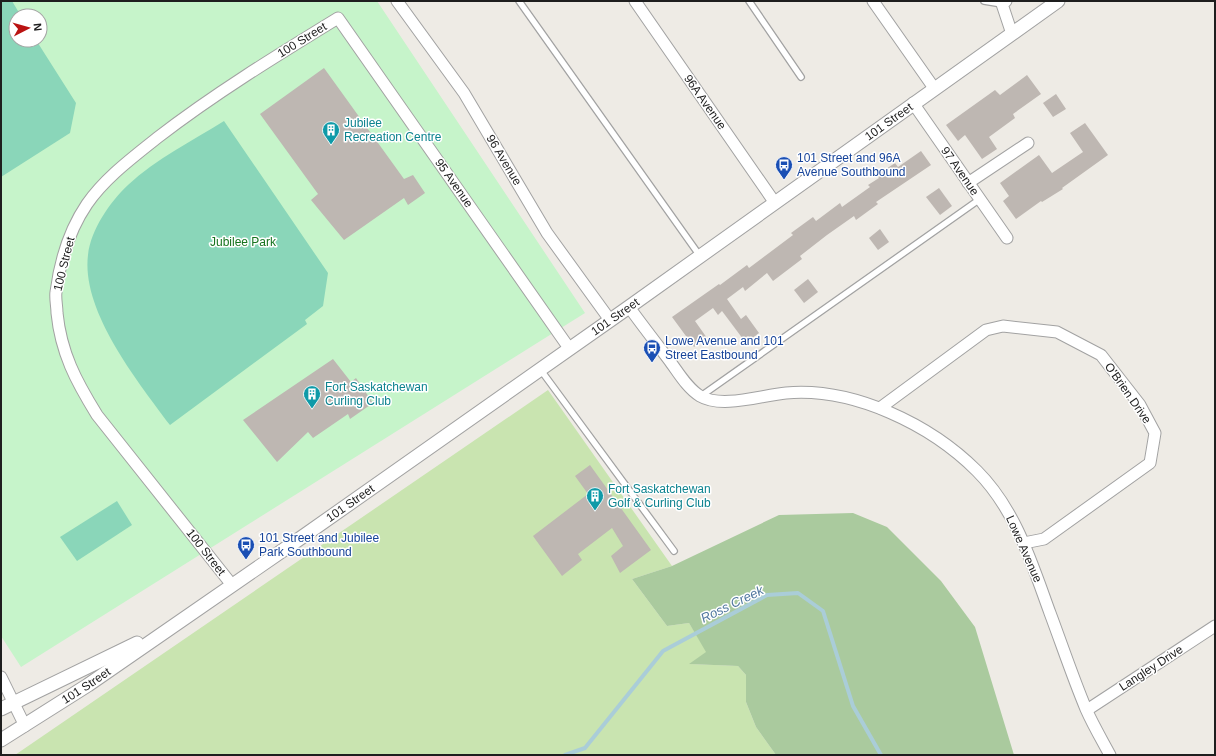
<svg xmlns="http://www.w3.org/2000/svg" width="1216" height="756" font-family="Arial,sans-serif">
<rect width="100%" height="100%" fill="#eeebe5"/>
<path fill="#c9e4b0" d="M548,390L672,566L632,579L667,626L689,623L707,652L690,664L738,666L746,675V702L756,727L776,755H15Z"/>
<path fill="#aaca9e" d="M853,513L887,527L941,581L975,627L1014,755H776L756,727L746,702V675L738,666L689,664L706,652L689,623L667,626L632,579L672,566L779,515Z"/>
<path fill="#c6f4ca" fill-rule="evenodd" d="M1,1H377L585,313L21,667L1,636ZM16,16H40V40H16Z"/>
<g fill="#8ad6b9">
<path d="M1,1H12L21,16H16V40H36L76,103L70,133L1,177Z"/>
<path d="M224,121L328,273L323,306L305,320L307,324L170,425C138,382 81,311 88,255C91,229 110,202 128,185C156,159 192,141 224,121Z"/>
<path d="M117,501L132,525L77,561L60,537Z"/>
</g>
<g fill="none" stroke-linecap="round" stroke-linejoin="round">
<path stroke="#aacdd8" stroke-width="4" d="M565,755L585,748L663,651L767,595L798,593L823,611L853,706L881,755"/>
</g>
<g fill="#beb7b2">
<path d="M324,68L404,179L413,175L425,193L408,205L404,198L344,240L311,200L318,194L260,114Z"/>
<path d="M1027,75L1041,94L1013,114L1015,118L989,137L997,149L982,159L965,135L958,141L946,125L995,90L1000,95Z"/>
<path d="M1056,94L1066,109L1053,117L1043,103Z"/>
<path d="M1085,123L1108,155L1062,188L1063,189L1042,202L1041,201L1016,219L1003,201L1009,196L1000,183L1039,155L1052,173L1083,152L1070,133Z"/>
<path d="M921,151L931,165L876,202L878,204L856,220L854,216L827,235L800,256L802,259L773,281L767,273L745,291L743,287L727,299L741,319L746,315L759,333L746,343L722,311L718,315L713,308L695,321L707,338L694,347L672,317L719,284L720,285L747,265L749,268L793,235L791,233L813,217L816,221L840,203L842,207L870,187L868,185L879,178L877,175L895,163L898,167Z"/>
<path d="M939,188L952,206L940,215L926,197Z"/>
<path d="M880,229L889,242L878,250L869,238Z"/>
<path d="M808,279L818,292L804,303L794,290Z"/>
<path d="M333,359L351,382L356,378L373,403L350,419L348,414L313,438L308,432L277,462L243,420Z"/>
<path d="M590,465L651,550L620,573L611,556L623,546L612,528L578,554L582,560L562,576L533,536L588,494L575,476Z"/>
</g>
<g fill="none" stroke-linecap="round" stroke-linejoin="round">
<g stroke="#a2a2a2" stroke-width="8">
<g id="service">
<path d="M519,1L700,256"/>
<path d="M749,1L801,77"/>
<path d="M984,1L1002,4"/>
<path d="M540,369L674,551"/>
<path d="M701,396L980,199"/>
</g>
</g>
<g stroke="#a2a2a2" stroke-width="13">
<g id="minor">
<path d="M397,1L464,93L547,233L610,320"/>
<path d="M635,1L775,203"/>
<path d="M873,1L934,88"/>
<path d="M1006,1L1002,4L1012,34"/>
<path d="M913,103L1007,238"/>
<path d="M968,183L1028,143"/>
<path d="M629,307C642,325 656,343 669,360C678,372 687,388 700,396C722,409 762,395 786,393C854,387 931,425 977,471C1016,510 1032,564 1050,613C1062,645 1073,678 1086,709C1093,725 1102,740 1110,755"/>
<path d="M880,408L986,330L1003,326L1057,332L1101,355L1140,405L1155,433L1150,463L1044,539L1024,543"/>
<path d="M232,585L97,415C76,381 61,353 57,313C57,306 55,298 56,292C60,261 70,229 87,204C105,178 132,158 157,138C214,94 276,56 338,18L569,348"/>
<path d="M1,677L25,726"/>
<path d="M1087,710L1215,626"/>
</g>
</g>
<g stroke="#a2a2a2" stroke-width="15">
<g id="tertiary">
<path d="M1,709L137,643"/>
<path id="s1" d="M1,740L88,685L305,535L629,307L1058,1"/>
</g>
</g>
<use href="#service" stroke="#fff" stroke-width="5.5"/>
<use href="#minor" stroke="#fff" stroke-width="11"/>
<use href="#tertiary" stroke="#fff" stroke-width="13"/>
</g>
<defs>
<g id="building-pin" transform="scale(0.9)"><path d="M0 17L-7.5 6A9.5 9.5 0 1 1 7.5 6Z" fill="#0f9aa8" stroke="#fff"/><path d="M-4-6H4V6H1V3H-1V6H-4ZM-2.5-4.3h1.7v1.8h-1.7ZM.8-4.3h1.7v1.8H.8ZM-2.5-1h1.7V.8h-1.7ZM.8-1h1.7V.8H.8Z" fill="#fff"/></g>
<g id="bus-pin" transform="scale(0.9)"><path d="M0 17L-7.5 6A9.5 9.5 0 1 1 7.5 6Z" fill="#1a4fb4" stroke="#fff"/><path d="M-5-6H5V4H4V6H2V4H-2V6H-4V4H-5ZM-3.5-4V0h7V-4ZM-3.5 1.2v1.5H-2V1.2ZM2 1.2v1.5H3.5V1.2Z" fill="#fff"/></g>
</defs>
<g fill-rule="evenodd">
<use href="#building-pin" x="331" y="130"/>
<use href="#bus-pin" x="784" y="165"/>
<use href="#bus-pin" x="652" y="348"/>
<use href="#building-pin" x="312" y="394"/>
<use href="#building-pin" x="595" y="496"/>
<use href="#bus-pin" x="246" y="545"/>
</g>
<g text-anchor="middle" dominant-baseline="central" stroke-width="3" stroke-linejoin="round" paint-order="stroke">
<g font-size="12" fill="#1e1e1e" stroke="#fff">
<text transform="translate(302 40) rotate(-32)">100 Street</text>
<text transform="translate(705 102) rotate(55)">96A Avenue</text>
<text stroke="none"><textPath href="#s1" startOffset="1082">101 Street</textPath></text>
<text transform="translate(504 160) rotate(59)">96 Avenue</text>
<text transform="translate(960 171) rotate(55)">97 Avenue</text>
<text transform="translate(454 183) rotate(55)">95 Avenue</text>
<text transform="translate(64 264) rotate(-76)">100 Street</text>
<text stroke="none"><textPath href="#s1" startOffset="746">101 Street</textPath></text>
<text transform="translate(1128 393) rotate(55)">O'Brien Drive</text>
<text stroke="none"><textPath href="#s1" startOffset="422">101 Street</textPath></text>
<text transform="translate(1024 549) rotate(66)">Lowe Avenue</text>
<text transform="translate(206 552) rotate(52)">100 Street</text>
<text transform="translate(1151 668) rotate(-33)">Langley Drive</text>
<text stroke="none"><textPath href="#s1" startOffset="101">101 Street</textPath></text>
</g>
<g font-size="12" fill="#0d838f" stroke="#fff" text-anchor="start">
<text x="344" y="123">Jubilee<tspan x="344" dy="14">Recreation Centre</tspan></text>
<text x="325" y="387">Fort Saskatchewan<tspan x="325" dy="14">Curling Club</tspan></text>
<text x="608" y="489">Fort Saskatchewan<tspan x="608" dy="14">Golf &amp; Curling Club</tspan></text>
</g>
<g font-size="12" fill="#164399" stroke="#fff" text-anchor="start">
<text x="797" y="158">101 Street and 96A<tspan x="797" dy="14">Avenue Southbound</tspan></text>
<text x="665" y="341">Lowe Avenue and 101<tspan x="665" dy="14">Street Eastbound</tspan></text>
<text x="259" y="538">101 Street and Jubilee<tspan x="259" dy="14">Park Southbound</tspan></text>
</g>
<g font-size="12" fill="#16731e" stroke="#fff">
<text x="243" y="242">Jubilee Park</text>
</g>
<g font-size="13" font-style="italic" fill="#50779e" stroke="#fff">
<text transform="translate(732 604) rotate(-26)">Ross Creek</text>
</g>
</g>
<rect width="1216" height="756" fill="none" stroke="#1e1e1e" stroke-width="4"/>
<g transform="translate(28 28) rotate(84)"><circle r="19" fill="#ffffff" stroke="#a5a5a5"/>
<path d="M0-3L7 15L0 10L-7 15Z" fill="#ba1312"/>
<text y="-6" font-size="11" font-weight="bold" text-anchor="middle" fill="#1e1e1e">N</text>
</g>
</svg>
